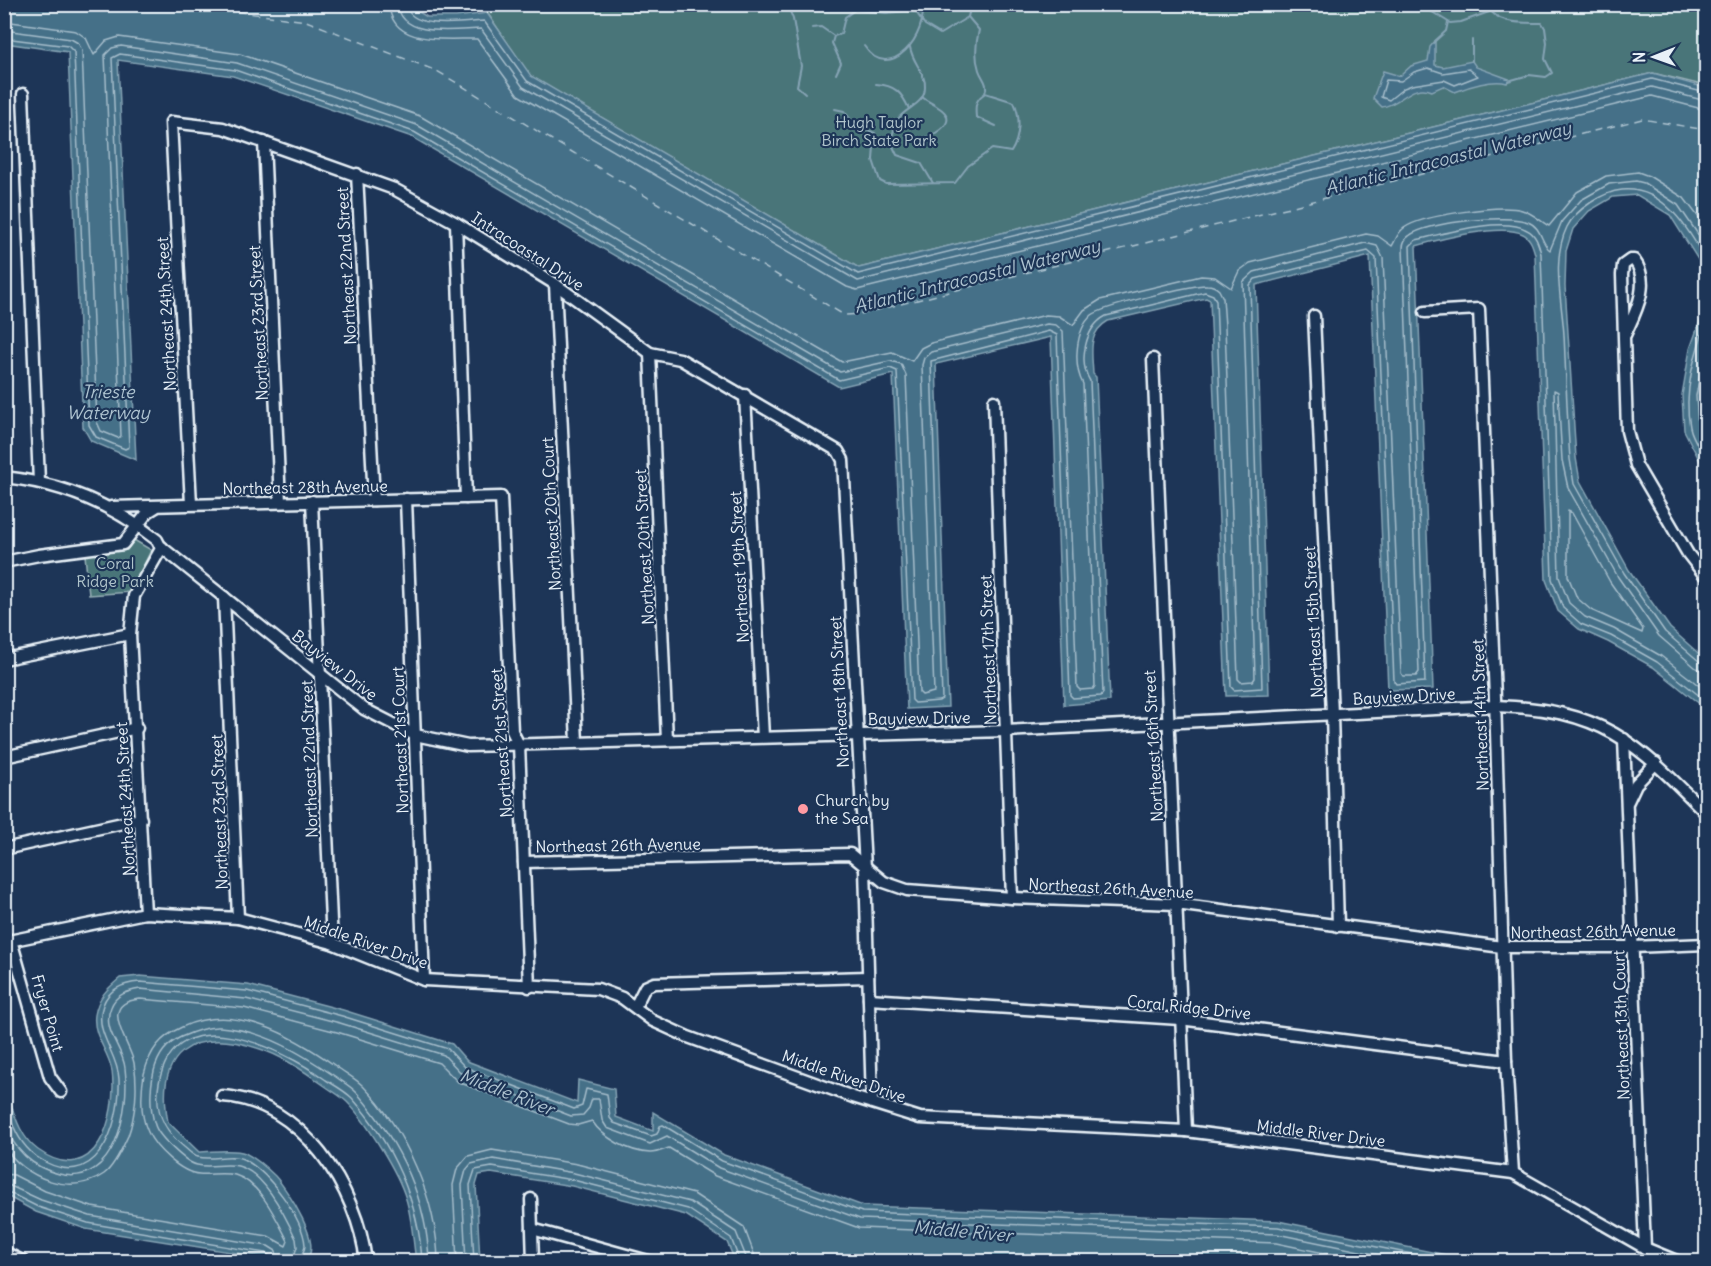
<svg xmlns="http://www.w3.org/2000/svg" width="1711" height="1266" font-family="Delius,sans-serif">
<rect width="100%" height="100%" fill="#1d3557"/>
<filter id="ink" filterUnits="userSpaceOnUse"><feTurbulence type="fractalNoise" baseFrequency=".0167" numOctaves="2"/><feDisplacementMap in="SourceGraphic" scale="12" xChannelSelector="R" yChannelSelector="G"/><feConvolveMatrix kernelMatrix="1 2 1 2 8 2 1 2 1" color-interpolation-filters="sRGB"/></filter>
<g filter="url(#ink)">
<g fill="#4a7479" stroke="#99b2b8" stroke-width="1.5">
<path d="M482,5H1706V86L1653,73L859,268L530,76Z"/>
<path d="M134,540L151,550L131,592L89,595L85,555L127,550Z"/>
</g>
<g fill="#447088" stroke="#86a4b5" stroke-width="1.5">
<path d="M408,5L427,17H456L487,13L531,76L859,268L1653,73L1706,88V473L1684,430L1682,395L1690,349L1705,307L1704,269L1670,215L1637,195L1613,197L1589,211L1573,229L1566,251L1565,286L1576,458L1580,481L1629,570L1670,628L1706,660V709L1653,667L1608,642L1579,629L1558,611L1546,580L1535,254C1533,247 1531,238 1523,234C1502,223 1440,239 1416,246L1433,689L1388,690L1370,256L1256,285L1269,695L1226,696L1210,300L1206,298L1108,321C1087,333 1092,353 1093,374L1096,377L1110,701L1064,705L1051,337L936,364L948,707L907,709L893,374L839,387L412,137L233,76L118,60L136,460L91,441L83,427L68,52L5,43V5Z"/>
<path d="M1435,41V65L1443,67L1472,61L1476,67L1509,79L1507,83C1493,79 1469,86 1455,92L1443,86L1432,91C1412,82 1400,105 1382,107L1373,98L1383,71L1400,76L1411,66L1428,61L1430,47Z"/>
<path d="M140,976L248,985L343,1010L452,1044L467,1061L577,1103L578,1080L614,1089L616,1117L653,1131V1112L724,1155L863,1206L1278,1221L1476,1261H735L727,1242L686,1215L572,1186L491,1173L479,1175L476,1185L480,1261H416C413,1241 412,1218 406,1199C398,1172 366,1121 347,1102C341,1096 332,1091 325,1086C304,1071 281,1055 257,1048C192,1027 155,1053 168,1122L199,1152C212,1152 234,1148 245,1153C255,1158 267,1168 275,1176C286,1188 327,1249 304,1260C299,1263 291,1262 286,1261L86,1229L36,1212L5,1195V1087C13,1108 18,1136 38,1150C96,1191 118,1116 112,1071C109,1051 92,1036 95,1015C98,997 107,989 120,978Z"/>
</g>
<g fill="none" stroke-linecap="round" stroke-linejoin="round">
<g stroke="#a6bdcb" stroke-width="1.5">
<path d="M389,4C391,48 449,38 477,39L518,95L847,287L857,290L1652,96L1706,110"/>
<path d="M398,4C400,40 459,29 481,29L523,87L858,281L1652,87L1706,101"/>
<path d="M406,4C409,32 466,22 484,21L527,81L858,274L1652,79L1706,93"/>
<path d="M4,21L76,31L86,38L94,55L106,41L119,37L240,54L420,116L842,362L892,352L912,361L921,348L931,343L1046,315L1059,316L1073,325L1084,310L1100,300L1201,276L1215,277L1231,288L1239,271L1250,263L1366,234L1378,236L1392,246C1396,240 1397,233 1404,228C1422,215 1501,204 1522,210C1533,213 1540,221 1549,226L1577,192L1606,176L1638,172L1649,176L1684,198L1706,227"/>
<path d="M4,30L71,39L78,43L82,50L97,422L101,431L118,438L121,436L105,55L112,48L121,46L237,63L417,125L840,372L890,361L901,364L906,375L919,692L922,695L934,692L922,365L924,358L931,352L1047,324L1056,325L1063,331L1077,687L1080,690L1093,689L1095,686L1083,384C1073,365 1075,330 1092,315C1102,307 1194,284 1207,285C1212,285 1216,287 1219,290L1223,298L1225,326L1238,679L1241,682L1253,681L1255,678L1243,282L1254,272L1365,243L1377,246L1383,258L1401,673L1403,676H1416L1419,672L1403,248C1403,243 1404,239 1409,236C1425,222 1508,214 1528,222C1542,227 1541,244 1550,250L1562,221L1581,200L1609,184L1636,181L1644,183L1678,205L1706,246"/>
<path d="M4,38L68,46L74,52L89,425L96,437L125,449L129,447L112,58L120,54L235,70L414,132L839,380L890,368L897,371L912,700L915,703L939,701L942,699L931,361L1049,331L1057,335L1070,695L1073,698L1101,696L1103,693L1090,381C1078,361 1085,327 1106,316L1205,292L1213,295L1216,300L1231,687L1234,690L1262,688L1250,285L1255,279L1368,251L1376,258L1394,681L1396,684L1425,682L1410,246L1416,240C1442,234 1503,216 1527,230C1536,234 1539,245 1541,254L1552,579L1563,608L1581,624L1611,636L1657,662L1706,701"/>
<path d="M1428,68L1443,73L1469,69L1478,76L1455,85L1444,80L1412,85L1404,88L1389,100L1381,97L1386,80L1401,81L1414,72Z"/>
<path d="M1706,261C1689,229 1663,186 1622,190C1603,192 1576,209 1567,227C1551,260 1562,301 1564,335C1566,376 1567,418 1570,459L1574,484L1624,573L1665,632L1700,662L1706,664"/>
<path d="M1706,322C1695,355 1683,391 1690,427C1692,438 1701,450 1706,460"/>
<path d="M1706,344L1696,396L1698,426L1706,444"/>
<path d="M1568,511L1572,513L1610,582L1643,629L1642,633L1591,610L1577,598L1568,576Z"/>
<path d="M1706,671L1696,668L1659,636L1618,577L1568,488L1562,460L1558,392L1554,390L1559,577L1569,603L1585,617L1614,629L1661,656L1706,691"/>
<path d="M4,1103C13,1125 18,1143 37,1157C96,1197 121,1126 119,1079C118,1053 93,1032 103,1005C109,988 125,983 140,982L247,991L342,1016L448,1049L465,1067L574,1109L582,1106L586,1089L607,1094L610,1118L614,1123L651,1136L657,1134L660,1126L663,1125L722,1161L862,1212L1278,1227L1451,1262"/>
<path d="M4,1124C15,1150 31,1167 59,1174C116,1188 130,1108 125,1068C123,1047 101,1030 111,1007C116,994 128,991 140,989L246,999L340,1023L444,1055L462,1074L571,1116L583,1115L589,1108L592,1099H599L602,1120L607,1128L650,1144L667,1136L719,1168L860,1219L1277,1234L1413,1262"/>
<path d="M4,1146C24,1178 71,1197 104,1174C114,1167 123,1147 128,1136C136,1114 138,1086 134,1063C130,1042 96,1003 140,999L244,1008L337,1032L439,1063L458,1082L569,1124L578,1125L592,1121C603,1138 629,1152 650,1153C657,1153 663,1150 669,1148L715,1176L859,1228L1276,1243L1367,1262"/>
<path d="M4,1174L14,1175L45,1191L92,1207L268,1236L286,1246L288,1241C277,1220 260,1182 235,1175C225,1172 210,1175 199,1174C181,1173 155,1148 148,1132C140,1115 141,1092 144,1074C150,1050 160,1037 182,1027C235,1002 294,1036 337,1067C345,1073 355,1078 363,1086C406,1130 437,1200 438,1262"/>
<path d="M4,1183L41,1200L90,1216L268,1246L276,1251L278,1262"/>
<path d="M4,1190L38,1207L88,1223L265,1253L270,1256L271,1262"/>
<path d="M292,1262L297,1247L296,1239C286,1217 264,1172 238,1166C225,1163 210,1168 197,1165C186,1163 158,1136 155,1125C149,1107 150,1089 154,1071C158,1055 166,1044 181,1037C192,1032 207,1026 220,1027C263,1030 301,1053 336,1077C343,1082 352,1087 357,1093C399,1141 427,1198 429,1262"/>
<path d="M299,1262C300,1255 305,1252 305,1245C303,1218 268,1171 243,1159C230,1153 212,1161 198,1157C193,1156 188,1150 184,1147C163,1130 154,1110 159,1083C175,996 282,1048 326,1080C334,1085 345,1091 352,1098C392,1143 419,1201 422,1262"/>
<path d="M457,1262L453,1185L457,1169L468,1156L492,1150L577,1164L694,1194L744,1227L757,1262"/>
<path d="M466,1262L462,1185L466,1170L471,1164L493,1159L574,1173L690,1202L736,1232L748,1262"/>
<path d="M474,1262L470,1185L475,1170L492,1167L573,1180L688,1209L731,1238L740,1262"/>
</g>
<g stroke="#86a4b5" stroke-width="2">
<path d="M787,4L793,19L801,66L797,86L805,93"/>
<path d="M855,4L858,10L886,13L907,11L916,12L925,25L940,34L968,17"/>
<path d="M1486,4C1496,25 1521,23 1542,23L1545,28L1547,43L1545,59L1552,73L1546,77L1529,75L1508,81"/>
<path d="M1424,7L1450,23L1461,22L1489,12"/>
<path d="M968,17L971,4"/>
<path d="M812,28L821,27L834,36L841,34L845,17L856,9"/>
<path d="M834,36L832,43L841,63L836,74"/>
<path d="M1472,40V61"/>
<path d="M1435,41L1446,31L1448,22"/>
<path d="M864,46C890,85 929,33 922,4"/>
<path d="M910,47C912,62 926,73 925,87C925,105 906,107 898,119C894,126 893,134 891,142L897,155L921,163L933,183"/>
<path d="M876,84C895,85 902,93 909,109"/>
<path d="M984,94C975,100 975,107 976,117L996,126"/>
<path d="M922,97C928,102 932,103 938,107C961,121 936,134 923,139"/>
<path d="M835,109L844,111L855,125L875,133L873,160L880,181L886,184L955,183L968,166L992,149L1011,152C1020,138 1021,117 1014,102L985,93C989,83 982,79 979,70C975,58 976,42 979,30L968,17"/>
</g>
<path stroke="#afc4d1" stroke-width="1.5" stroke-dasharray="8 6" stroke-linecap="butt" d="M182,4L306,21L437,71L844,315L861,314L1642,119L1706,130"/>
<g stroke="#e8f1f8" stroke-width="15">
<g id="minor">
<path d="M23,94L39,482"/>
<path d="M264,142L280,502"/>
<path d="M357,174L374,500"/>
<path d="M456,223L466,498"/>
<path d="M555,284L577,742"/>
<path d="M1425,312L1479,309L1495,698L1506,1061L1513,1173"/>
<path d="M1314,316L1332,714L1338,926"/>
<path d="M1625,335C1635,313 1652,283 1634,260H1630L1623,265L1622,275L1627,431L1636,465L1688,554L1706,577"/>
<path d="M650,353L667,740"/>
<path d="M1153,359L1186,1131"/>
<path d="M745,395L763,737"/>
<path d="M994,401L1012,898"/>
<path d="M4,477C60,483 113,505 157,540L160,546L364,709L415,735L468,746L1006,731L1495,706C1602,709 1635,741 1706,813"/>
<path d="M406,499L424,980"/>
<path d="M312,501L332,943"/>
<path d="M191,504L171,122L223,128L394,189L456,223L555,284L650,353L680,359L838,451L843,460L865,868L872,1102"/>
<path d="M111,507L501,497L512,731L519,745L529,987"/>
<path d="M4,562L39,555L123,544L148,512L156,507"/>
<path d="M224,597L238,918"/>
<path d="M4,659L130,634"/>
<path d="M1624,739L1645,1248"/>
<path d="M4,757L137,728"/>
<path d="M1628,801L1636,784L1656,763"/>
<path d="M4,849L141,819"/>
<path d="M524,862L850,854L884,882L907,890L1012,898L1176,904L1502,947H1633L1706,944"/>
<path d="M145,913L130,634L134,596L162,547"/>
<path d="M11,940L50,1077L61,1092"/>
<path d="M4,942L145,913L238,918L332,943L424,980L598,989L622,998L653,1021L688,1037L853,1097L920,1118L1186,1131L1513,1173L1645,1248L1679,1262"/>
<path d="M869,999L1180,1019L1506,1061"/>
<path d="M635,1007L645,987L654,983L868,977"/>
<path d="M222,1096C301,1100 358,1189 366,1262"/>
<path d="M531,1199L533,1262"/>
<path d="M532,1229L652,1262"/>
<path d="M4,1252L24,1262"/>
</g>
</g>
<use href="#minor" stroke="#1d3557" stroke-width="10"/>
</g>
</g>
<circle fill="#ff9aa2" stroke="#1d3557" stroke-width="2" cx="803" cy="809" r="6"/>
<g text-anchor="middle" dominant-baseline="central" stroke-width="4.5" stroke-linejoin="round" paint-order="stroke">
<g font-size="16" fill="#b1c5cc" stroke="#1d3557">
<text x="879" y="122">Hugh Taylor<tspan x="879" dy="18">Birch State Park</tspan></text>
<text x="115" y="563">Coral<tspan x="115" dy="18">Ridge Park</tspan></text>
</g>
<g font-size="16" fill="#e8f1f8" stroke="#1d3557">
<text transform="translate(528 251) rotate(33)">Intracoastal Drive</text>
<text transform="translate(346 266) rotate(-93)">Northeast 22nd Street</text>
<text transform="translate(166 314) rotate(-93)">Northeast 24th Street</text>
<text transform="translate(258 323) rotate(-93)">Northeast 23rd Street</text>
<text transform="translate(305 487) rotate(-1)">Northeast 28th Avenue</text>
<text transform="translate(551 514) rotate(-93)">Northeast 20th Court</text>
<text transform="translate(644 547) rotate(-93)">Northeast 20th Street</text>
<text transform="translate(739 567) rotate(-93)">Northeast 19th Street</text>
<text transform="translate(1313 622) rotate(-93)">Northeast 15th Street</text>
<text transform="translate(988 650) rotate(-92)">Northeast 17th Street</text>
<text transform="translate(335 665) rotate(38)">Bayview Drive</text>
<text transform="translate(839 692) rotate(-93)">Northeast 18th Street</text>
<text transform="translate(1404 696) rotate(-3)">Bayview Drive</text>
<text transform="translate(1480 715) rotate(-92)">Northeast 14th Street</text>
<text transform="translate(919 718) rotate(-1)">Bayview Drive</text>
<text transform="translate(400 740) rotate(-92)">Northeast 21st Court</text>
<text transform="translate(501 743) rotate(-94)">Northeast 21st Street</text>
<text transform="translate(1153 746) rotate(-93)">Northeast 16th Street</text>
<text transform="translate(309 759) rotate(-92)">Northeast 22nd Street</text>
<text transform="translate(125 799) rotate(-93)">Northeast 24th Street</text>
<text transform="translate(219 812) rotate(-92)">Northeast 23rd Street</text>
<text transform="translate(618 845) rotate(-1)">Northeast 26th Avenue</text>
<text transform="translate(1111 888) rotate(3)">Northeast 26th Avenue</text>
<text transform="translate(1593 931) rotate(-1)">Northeast 26th Avenue</text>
<text transform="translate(366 942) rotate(19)">Middle River Drive</text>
<text transform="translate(1189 1007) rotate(6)">Coral Ridge Drive</text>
<text transform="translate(48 1013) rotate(74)">Fryer Point</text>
<text transform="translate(1621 1025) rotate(-92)">Northeast 13th Court</text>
<text transform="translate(844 1076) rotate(19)">Middle River Drive</text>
<text transform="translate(1321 1133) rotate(7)">Middle River Drive</text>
</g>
<g font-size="16" fill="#e8f1f8" stroke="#1d3557" text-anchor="start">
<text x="815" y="800">Church by<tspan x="815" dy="18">the Sea</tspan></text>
</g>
<g font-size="18" font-style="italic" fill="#afc4d1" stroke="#1d3557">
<text transform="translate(1448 158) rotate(-14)">Atlantic Intracoastal Waterway</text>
<text transform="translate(977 276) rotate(-14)">Atlantic Intracoastal Waterway</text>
<text x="108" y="391">Trieste<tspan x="108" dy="21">Waterway</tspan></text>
<text transform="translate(507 1092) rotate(21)">Middle River</text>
<text transform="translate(963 1231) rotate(5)">Middle River</text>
</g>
</g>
<rect width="1711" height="1266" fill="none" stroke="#1d3557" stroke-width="24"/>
<rect x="12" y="12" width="1687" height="1242" fill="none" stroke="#e8f1f8" stroke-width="2" filter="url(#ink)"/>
<g transform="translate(1654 57) rotate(269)" stroke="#1d3557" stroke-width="4.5" paint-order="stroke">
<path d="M0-4.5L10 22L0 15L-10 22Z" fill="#e8f1f8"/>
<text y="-9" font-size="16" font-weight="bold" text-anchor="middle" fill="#e8f1f8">N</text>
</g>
</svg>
